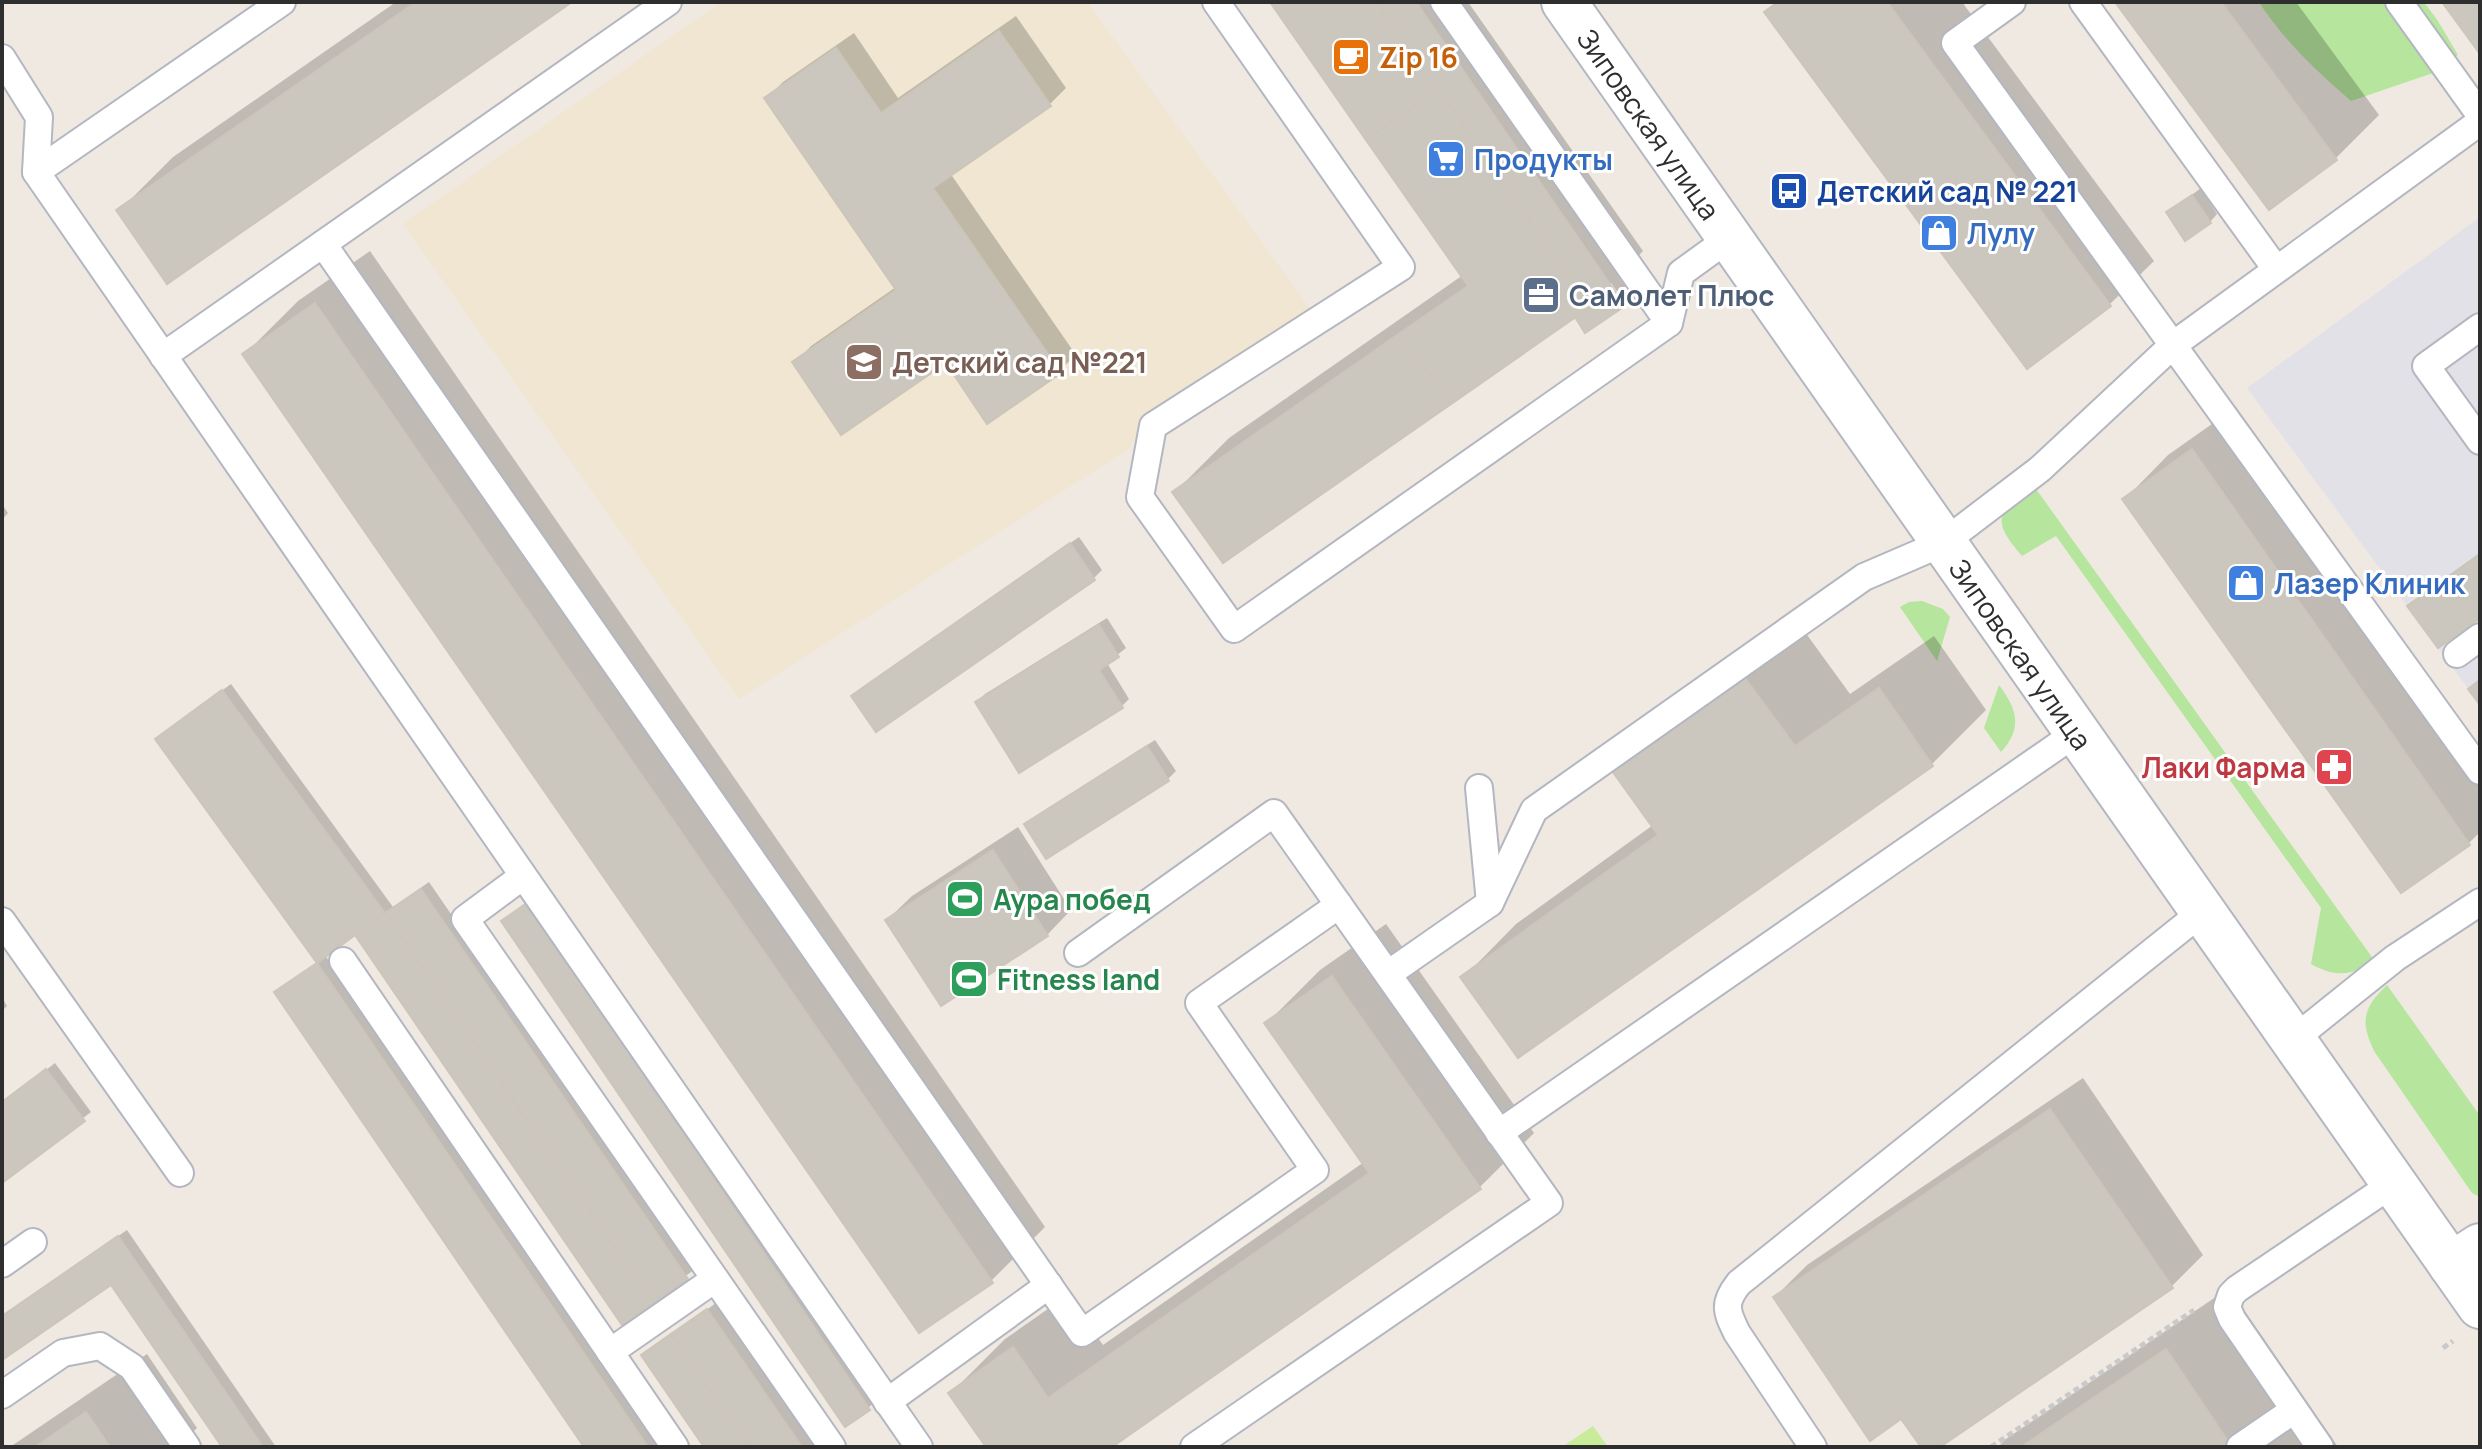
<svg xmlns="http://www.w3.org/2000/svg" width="2482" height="1449" font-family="Manrope,sans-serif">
<rect width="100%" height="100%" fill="#efe9e1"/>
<path fill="#e3e1e8" d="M2480,217V705L2247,388Z"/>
<path fill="#f0e6d1" d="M721,2H1087L1311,310L1146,414L1130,448L739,699L403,224Z"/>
<g fill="#b6e59e">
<path d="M2259,2H2424L2438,21L2458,55L2433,73L2351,101C2316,70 2284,41 2259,2Z"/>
<path d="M2031,482L2374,960C2352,977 2334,977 2311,964L2321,908L2056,536L2022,556C1990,519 1998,514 2031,482Z"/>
<path d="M1922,601L1943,609L1950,617L1937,661L1900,607L1909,602Z"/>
<path d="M1999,685C2017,709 2023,728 2001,752L1984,728Z"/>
<path d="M2387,985L2478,1113L2480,1197L2472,1193L2374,1051C2360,1021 2363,1008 2387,985Z"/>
</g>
<path fill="#c9ec9a" d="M1593,1426L1608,1447H1562Z"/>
<g fill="#0003">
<path d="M396,2H569L119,211L173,157Z"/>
<path d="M1272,2H1468L1643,251L1618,276L1632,296L1625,303L1611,283L1575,314L1175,492L1229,438L1463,275Z"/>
<path d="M1777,2H1962L2154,261L2110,304L2027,366L1767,12Z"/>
<path d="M2117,2H2296L2379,115L2336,158L2269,208Z"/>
<path d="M1016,16L1066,88L1049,105L950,173L1076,355L1059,371L946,360L795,363L811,346L896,287L767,98L783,82L854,33L898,98Z"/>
<path d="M2201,188L2217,214L2210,222L2169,212Z"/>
<path d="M370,251L1045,1227L991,1281L245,354L298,301Z"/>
<path d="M2236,407L2480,754V832L2469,843L2401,891L2125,499L2168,455Z"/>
<path d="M2,504L8,513L2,520Z"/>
<path d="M1079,537L1102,570L1094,578L876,729L853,696L861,688Z"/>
<path d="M2480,553V616L2410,606L2418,598Z"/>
<path d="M1107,618L1126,648L1107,663L1129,699L1122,706L977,702L985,694Z"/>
<path d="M1797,621L1850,694L1934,636L1986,710L1932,764L1518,1056L1463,978L1516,924L1653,825L1613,768Z"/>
<path d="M231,684L393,907L429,882L695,1269L623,1322L355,933L325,955L661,1447H586L277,993L319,961L165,732Z"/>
<path d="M1155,740L1176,771L1168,779L1027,825L1035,817Z"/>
<path d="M1018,827L1071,910L1047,935L887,920L912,896Z"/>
<path d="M535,897L876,1401L868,1408L504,921Z"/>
<path d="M1386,924L1534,1133L1480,1187L1109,1447H988L951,1393L1005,1339L1068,1295L1103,1345L1364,1162L1266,1024L1320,970Z"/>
<path d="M2,997L7,1006L2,1011Z"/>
<path d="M55,1063L91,1112L2,1180V1105Z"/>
<path d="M2083,1078L2203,1255L2171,1287L1936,1447H1923L1902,1416L1775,1297L1807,1265Z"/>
<path d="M127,1230L276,1447H225L112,1282L2,1358V1316Z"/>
<path d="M2229,1288L2338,1447H1998L2006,1439Z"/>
<path d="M716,1303L815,1447H707L644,1355Z"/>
<path d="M147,1354L197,1428L178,1447H10Z"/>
</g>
<g fill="#cbc7bf" stroke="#cbc5ba" stroke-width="2">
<path d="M416,2H572L167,284L116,210Z"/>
<path d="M1270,2H1377L1438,89L1366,140Z"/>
<path d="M1377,2H1416L1625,306L1585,333L1575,317L1590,307Z"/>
<path d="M1778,2H1887L2111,306L2027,369L1764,12Z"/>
<path d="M2115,2H2221L2337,160L2269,210Z"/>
<path d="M2442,2H2480V54Z"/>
<path d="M999,31L1051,106L933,188L1061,373L987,424L946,363L841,435L792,362L896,290L764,98L836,48L881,113Z"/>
<path d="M1438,89L1590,307L1451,404L1400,333L1468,286L1366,140Z"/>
<path d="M2192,195L2211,223L2185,241L2166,212Z"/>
<path d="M315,303L993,1283L919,1333L242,354Z"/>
<path d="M1400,333L1451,404L1223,563L1172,492Z"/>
<path d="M2192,449L2470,845L2401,893L2122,499Z"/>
<path d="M1070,543L1095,580L876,732L851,696Z"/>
<path d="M2480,554V618L2438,648L2407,606Z"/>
<path d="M1099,625L1119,657L1099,670L1123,708L1019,773L975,702Z"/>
<path d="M1742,674L1795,746L1879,688L1933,766L1518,1058L1460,977L1658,835L1610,768Z"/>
<path d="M2480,680V705L2468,689Z"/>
<path d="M222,690L385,913L317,963L155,739Z"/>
<path d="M1147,746L1169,781L1046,859L1024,824Z"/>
<path d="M993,850L1048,936L941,1006L885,920Z"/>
<path d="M421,889L688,1279L653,1303L385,913Z"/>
<path d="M527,903L870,1410L845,1427L501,921Z"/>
<path d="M385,913L653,1303L622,1325L355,935Z"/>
<path d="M317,963L648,1447H584L274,992Z"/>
<path d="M1332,976L1481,1189L1112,1447H986L948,1393L1013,1347L1048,1398L1369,1173L1264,1023Z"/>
<path d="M46,1069L85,1121L2,1183V1102Z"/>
<path d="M2050,1109L2173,1288L1940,1447H1921L1901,1419L1870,1441L1773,1297Z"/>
<path d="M118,1236L263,1447H222L111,1285L2,1360V1316Z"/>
<path d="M707,1309L802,1447H749L671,1334Z"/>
<path d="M671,1334L749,1447H704L641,1355Z"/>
<path d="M2166,1349L2232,1447H2021Z"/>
<path d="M86,1412L110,1447H35Z"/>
</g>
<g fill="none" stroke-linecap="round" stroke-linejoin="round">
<g stroke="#b4b7c1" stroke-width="30">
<g id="lane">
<path d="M282,2L36,172L919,1447"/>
<path d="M1216,2L1401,267L1153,426L1140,497L1234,629L1669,323L1681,273L1728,239"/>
<path d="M1444,2L1669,323"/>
<path d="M2012,2L1955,43L2480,771"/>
<path d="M2083,2L2276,269"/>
<path d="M2399,2L2480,115"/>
<path d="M2,58L39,117L36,172"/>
<path d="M323,244L1082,1333L1315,1170L1199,1003L1339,905"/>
<path d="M2480,327L2426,366L2480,441"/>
<path d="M163,356L668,2"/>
<path d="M2457,654L2480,637"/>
<path d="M1479,788L1490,903"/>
<path d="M523,876L465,919L832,1447"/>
<path d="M2,921L180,1173"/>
<path d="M1078,953L1274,813L1549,1203L1194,1447"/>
<path d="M343,961L675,1447"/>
<path d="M1388,974L1490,903L1534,810L1864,577L1943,543L2040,469L2173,345L2480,122"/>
<path d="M2294,1039L2395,958L2480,902"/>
<path d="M1499,1133L2076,733"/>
<path d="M2,1264L33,1242"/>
<path d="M610,1352L715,1279"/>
<path d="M2,1395L63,1353L100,1346L132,1367L187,1447"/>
<path d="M887,1402L1049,1285"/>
<path d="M1813,1447L1737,1333C1726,1311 1723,1303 1739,1283L2202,912"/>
<path d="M2240,1447L2294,1410"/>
<path d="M2320,1447L2232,1319L2227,1307L2231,1295L2237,1289L2394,1183"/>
</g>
</g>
<g stroke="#b4b7c1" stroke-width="48">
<path id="street" d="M2451,1265L2480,1246"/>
</g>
<g stroke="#b4b7c1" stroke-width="48">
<path id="secondary" d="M1564,2L2480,1306"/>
</g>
<g stroke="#c9c9c9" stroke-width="5" stroke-dasharray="6 4" stroke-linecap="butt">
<path d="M2443,1348L2453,1341"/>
<path d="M1991,1447L2194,1310"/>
</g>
<use href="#lane" stroke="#fff" stroke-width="26"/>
<use href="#street" stroke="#fff" stroke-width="44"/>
<use href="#secondary" stroke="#fff" stroke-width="44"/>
</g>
<defs>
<g id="cafe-square" transform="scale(2)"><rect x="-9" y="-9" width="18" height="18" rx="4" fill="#e8710a" stroke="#fff"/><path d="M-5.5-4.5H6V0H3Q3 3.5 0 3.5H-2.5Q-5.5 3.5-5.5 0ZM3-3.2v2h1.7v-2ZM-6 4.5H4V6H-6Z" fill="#fff"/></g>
<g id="supermarket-square" transform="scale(2)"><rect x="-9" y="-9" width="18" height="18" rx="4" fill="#3f7fe0" stroke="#fff"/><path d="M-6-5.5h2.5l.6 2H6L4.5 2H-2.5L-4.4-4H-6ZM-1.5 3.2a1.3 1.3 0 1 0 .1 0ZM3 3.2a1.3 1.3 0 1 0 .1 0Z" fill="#fff"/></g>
<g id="bus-square" transform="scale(2)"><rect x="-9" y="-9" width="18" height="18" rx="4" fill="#1a4fb4" stroke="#fff"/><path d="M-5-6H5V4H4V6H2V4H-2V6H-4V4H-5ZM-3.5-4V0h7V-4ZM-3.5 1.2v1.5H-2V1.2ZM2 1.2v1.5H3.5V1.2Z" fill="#fff"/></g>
<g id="shop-square" transform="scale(2)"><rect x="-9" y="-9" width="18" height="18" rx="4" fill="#3f7fe0" stroke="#fff"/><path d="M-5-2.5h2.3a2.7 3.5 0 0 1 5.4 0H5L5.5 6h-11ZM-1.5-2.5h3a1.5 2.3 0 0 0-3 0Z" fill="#fff"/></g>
<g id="office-square" transform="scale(2)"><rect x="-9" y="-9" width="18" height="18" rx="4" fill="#5c6f8a" stroke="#fff"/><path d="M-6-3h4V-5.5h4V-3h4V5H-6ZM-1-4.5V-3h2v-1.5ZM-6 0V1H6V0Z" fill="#fff"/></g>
<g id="school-square" transform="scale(2)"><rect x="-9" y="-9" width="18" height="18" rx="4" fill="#8d6e63" stroke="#fff"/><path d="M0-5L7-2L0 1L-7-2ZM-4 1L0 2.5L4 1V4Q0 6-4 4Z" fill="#fff"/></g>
<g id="pharmacy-square" transform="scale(2)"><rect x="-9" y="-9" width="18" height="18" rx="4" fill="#e0444e" stroke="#fff"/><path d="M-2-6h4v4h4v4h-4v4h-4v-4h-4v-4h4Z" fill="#fff"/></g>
<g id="stadium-square" transform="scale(2)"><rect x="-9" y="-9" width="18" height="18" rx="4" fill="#2e9e5b" stroke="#fff"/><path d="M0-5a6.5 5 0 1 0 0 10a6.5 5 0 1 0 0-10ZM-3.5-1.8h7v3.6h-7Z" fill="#fff"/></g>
</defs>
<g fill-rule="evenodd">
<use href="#cafe-square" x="1351" y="57"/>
<use href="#supermarket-square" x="1446" y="159"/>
<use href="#bus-square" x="1789" y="191"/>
<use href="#shop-square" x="1939" y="233"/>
<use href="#office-square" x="1541" y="295"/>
<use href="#school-square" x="864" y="362"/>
<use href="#shop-square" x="2246" y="583"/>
<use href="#pharmacy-square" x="2334" y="767"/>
<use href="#stadium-square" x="965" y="899"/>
<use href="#stadium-square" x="969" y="979"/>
</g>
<g text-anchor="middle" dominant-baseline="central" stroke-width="6" stroke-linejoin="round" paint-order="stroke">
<g font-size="28" font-weight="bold" fill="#c56008" stroke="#fff" text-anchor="start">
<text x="1379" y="57">Zip 16</text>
</g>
<g font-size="28" fill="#2e2e2e" stroke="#fff">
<text transform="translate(1649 124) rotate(55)">Зиповская улица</text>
<text transform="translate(2021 654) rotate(55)">Зиповская улица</text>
</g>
<g font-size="28" font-weight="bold" fill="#366cbe" stroke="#fff" text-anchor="start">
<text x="1474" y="159">Продукты</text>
<text x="1967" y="233">Лулу</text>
<text x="2274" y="583">Лазер Клиник</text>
</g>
<g font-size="28" font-weight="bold" fill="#164399" stroke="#fff" text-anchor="start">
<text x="1817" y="191">Детский сад № 221</text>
</g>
<g font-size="28" font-weight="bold" fill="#4e5e75" stroke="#fff" text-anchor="start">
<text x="1569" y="295">Самолет Плюс</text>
</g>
<g font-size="28" font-weight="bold" fill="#785e54" stroke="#fff" text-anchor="start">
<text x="892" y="362">Детский сад №221</text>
</g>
<g font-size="28" font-weight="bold" fill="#be3a42" stroke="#fff" text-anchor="end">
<text x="2306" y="767">Лаки Фарма</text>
</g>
<g font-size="28" font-weight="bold" fill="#27864d" stroke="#fff" text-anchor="start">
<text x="993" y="899">Аура побед</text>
<text x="997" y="979">Fitness land</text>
</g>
</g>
<rect width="2482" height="1449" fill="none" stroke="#2e2e2e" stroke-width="8"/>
</svg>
